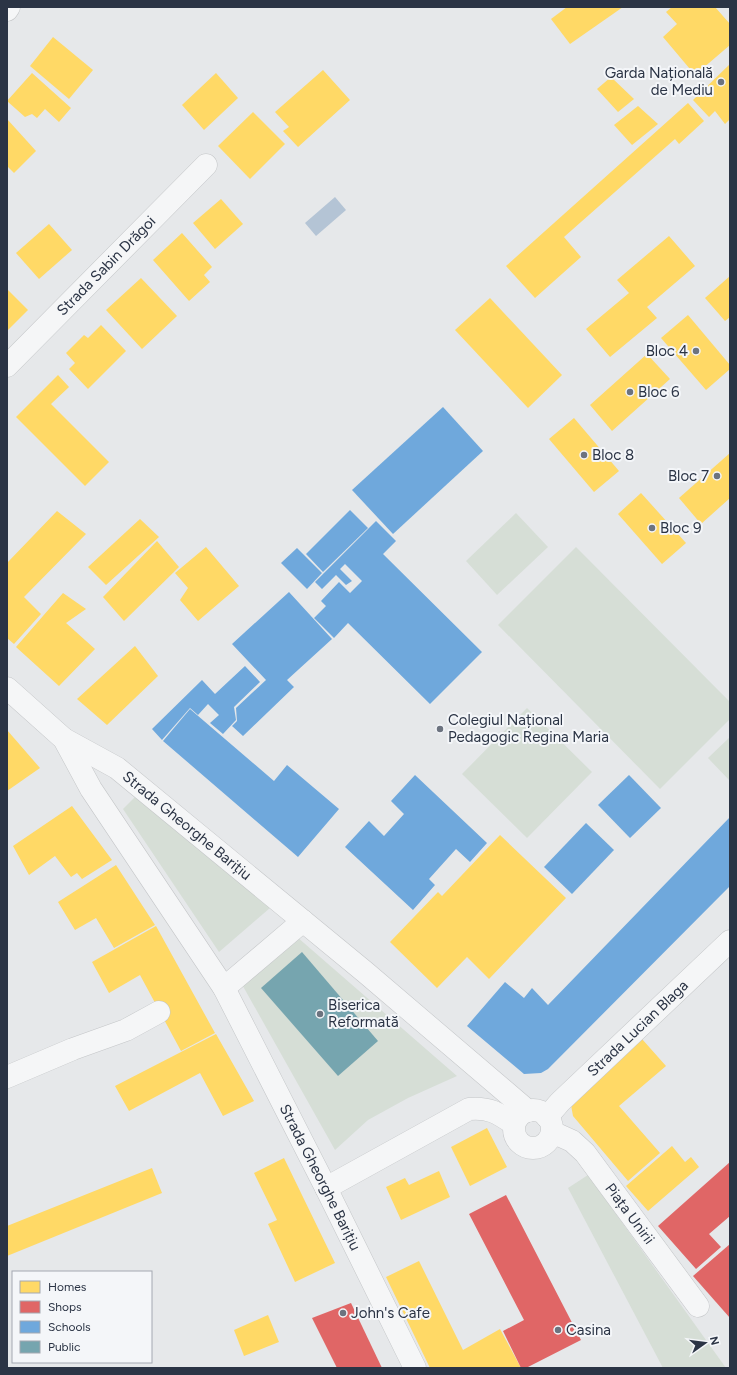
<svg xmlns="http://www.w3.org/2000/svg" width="737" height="1375" font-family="Figtree,sans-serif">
<rect width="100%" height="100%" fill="#e6e8ea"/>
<g fill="#d6ded6">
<path d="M516,513L548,547L497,595L466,561Z"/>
<path d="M576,547L730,702V719L660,789L498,625Z"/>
<path d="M527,708L592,772L527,838L462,774Z"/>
<path d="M730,737V781L708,758Z"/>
<path d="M135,797L270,908L219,952L123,809Z"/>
<path d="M289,930L457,1076L408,1098L368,1120L335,1150L235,972Z"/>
<path d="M588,1175L726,1368H663L568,1188Z"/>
</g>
<path fill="#b4c4d5" d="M335,197L346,210L316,236L305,223Z"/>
<g fill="#ffd966">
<path d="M567,7H623L570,44L551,19Z"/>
<path d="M672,7H715L730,24V45L695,75L663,37L677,24L666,12Z"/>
<path d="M53,37L93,70L69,99L30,66Z"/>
<path d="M730,64V119L725,124L715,111L709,117L693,100Z"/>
<path d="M323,70L350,100L298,147L283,131L289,127L275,112Z"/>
<path d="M32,73L71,108L59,122L45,109L37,118L32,114L25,117L7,101Z"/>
<path d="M216,73L238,98L204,130L182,105Z"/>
<path d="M611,77L634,99L618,112L597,89Z"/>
<path d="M688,103L704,121L679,144L675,139L564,237L581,257L535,298L506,266Z"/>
<path d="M638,106L658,124L632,145L614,125Z"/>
<path d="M253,112L285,144L250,179L218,146Z"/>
<path d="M7,119L36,151L14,173L7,166Z"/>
<path d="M221,199L243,224L215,249L193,223Z"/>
<path d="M49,224L72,250L39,279L16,253Z"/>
<path d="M182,233L212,267L204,275L210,282L189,301L153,260Z"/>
<path d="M669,236L695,266L647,307L657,318L610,357L586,329L629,293L617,280Z"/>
<path d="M730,276V317L725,321L705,298Z"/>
<path d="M141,278L177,316L142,349L106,310Z"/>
<path d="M7,289L28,310L7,331Z"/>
<path d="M490,298L562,375L528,408L455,330Z"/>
<path d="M688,315L730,365V369L706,390L661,338Z"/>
<path d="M101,325L126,351L88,389L69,369L75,363L66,353L84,335L88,338Z"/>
<path d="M647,354L670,379L612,431L590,405Z"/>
<path d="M58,375L69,387L51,404L109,462L85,486L16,417Z"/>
<path d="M574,418L619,471L594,492L549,439Z"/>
<path d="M730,453V498L701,524L679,498Z"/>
<path d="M641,493L686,543L662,564L618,514Z"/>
<path d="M57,511L86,534L24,597L41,614L14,644L7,638V563Z"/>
<path d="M140,519L159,537L106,585L88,567Z"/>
<path d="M157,541L179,567L124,621L103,597Z"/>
<path d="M206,547L239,586L198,621L180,600L188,588L175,573Z"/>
<path d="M63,593L86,609L66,623L95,649L59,686L16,647Z"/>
<path d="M135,646L158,676L107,725L77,699Z"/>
<path d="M7,730L40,768L7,791Z"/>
<path d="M72,806L112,860L82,879L77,873L71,877L55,856L29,875L13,846Z"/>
<path d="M500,835L566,898L489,979L467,957L437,988L390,942L438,892L442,896Z"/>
<path d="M116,865L155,925L114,948L96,918L75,930L58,902Z"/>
<path d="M156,926L215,1033L181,1051L140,975L109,993L92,962Z"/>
<path d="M216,1034L254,1101L223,1116L200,1073L129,1111L115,1086Z"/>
<path d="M642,1039L666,1066L619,1106L660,1153L628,1181L573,1116L571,1105Z"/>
<path d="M487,1128L507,1167L470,1186L451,1147Z"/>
<path d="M672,1146L685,1162L691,1157L699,1167L648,1211L626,1186Z"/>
<path d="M284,1158L335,1263L295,1282L268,1224L277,1220L254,1173Z"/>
<path d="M152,1168L162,1193L7,1256V1226Z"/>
<path d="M439,1171L450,1197L401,1220L386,1187L405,1178L409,1185Z"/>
<path d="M419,1261L463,1350L500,1329L521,1368H430L386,1277Z"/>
<path d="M268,1315L279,1342L244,1356L234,1330Z"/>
</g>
<g fill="#e06666">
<path d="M730,1162V1216L709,1234L721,1247L696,1269L658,1226Z"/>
<path d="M506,1195L581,1340L526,1368H521L503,1331L524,1320L469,1214Z"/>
<path d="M730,1244V1318L693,1276Z"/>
<path d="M351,1303L382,1368H337L312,1318Z"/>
</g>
<g fill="#6fa8dc">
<path d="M443,407L483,451L393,534L352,490Z"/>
<path d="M350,510L368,528L323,572L306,554Z"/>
<path d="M376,521L396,541L383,554L482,652L430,704L348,623L334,638L314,618L326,606L321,601L339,582L350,593L362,581L345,564L340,569L352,581L346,585L336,575L322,589L315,582Z"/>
<path d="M297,548L322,573L307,589L281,563Z"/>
<path d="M289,592L332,639L287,680L294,687L243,736L232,726L237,721L236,708L266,680L232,644Z"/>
<path d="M245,666L260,682L234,707L236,720L223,734L210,723L219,715L208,704L198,715L190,708L162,740L152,729L202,680L215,694Z"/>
<path d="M190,709L274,781L287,765L339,809L298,857L163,741Z"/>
<path d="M415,775L487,843L470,862L456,849L429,879L435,885L413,910L345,847L369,821L384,836L404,814L391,801Z"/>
<path d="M629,775L661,808L630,838L598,805Z"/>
<path d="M730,817V886L548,1069L541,1073L524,1074L467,1026L505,982L524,998L532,988L548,1005Z"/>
<path d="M586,823L614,850L572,894L544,867Z"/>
</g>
<path fill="#76a5af" d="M302,952L378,1041L338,1076L261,988Z"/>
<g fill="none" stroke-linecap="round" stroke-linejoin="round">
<g stroke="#c4c6c8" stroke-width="23">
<g id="minor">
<path d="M7,10L9,7"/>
<path id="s1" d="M7,366L206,165"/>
<path id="s2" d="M7,688L64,739L91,789L224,988L326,1188L415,1368"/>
<path id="s3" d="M64,739L117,768L365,972L528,1111"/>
<path d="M224,988L303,921"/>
<path d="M7,1077L73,1049L126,1030L159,1012"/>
<circle cx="533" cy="1129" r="19"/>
<path id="s4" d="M547,1117L560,1102L730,941"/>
<path id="s5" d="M552,1132L572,1141L585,1153L698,1306"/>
<path d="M326,1188L469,1109C489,1107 498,1113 514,1124"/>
</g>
</g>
<use href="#minor" stroke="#f5f6f7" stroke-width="22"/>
</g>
<g fill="#6c737f" stroke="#f4f6f9" stroke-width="1.5">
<circle cx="721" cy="82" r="4"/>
<circle cx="696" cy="351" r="4"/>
<circle cx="630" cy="392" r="4"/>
<circle cx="584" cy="455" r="4"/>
<circle cx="717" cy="476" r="4"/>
<circle cx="652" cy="528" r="4"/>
<circle cx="440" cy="729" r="4"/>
<circle cx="320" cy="1014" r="4"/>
<circle cx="343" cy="1313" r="4"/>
<circle cx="558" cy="1330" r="4"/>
</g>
<g text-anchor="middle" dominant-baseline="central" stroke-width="4" stroke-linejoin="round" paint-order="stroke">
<g font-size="15" fill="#2b3445" stroke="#f4f6f9" text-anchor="start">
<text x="713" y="73" text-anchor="end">Garda Națională<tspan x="713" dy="17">de Mediu</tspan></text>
<text x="688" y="351" text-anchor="end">Bloc 4</text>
<text x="638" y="392">Bloc 6</text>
<text x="592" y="455">Bloc 8</text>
<text x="709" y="476" text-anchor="end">Bloc 7</text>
<text x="660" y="528">Bloc 9</text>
<text x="448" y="720">Colegiul Național<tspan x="448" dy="17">Pedagogic Regina Maria</tspan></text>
<text x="328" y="1005">Biserica<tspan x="328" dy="17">Reformată</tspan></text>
<text x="351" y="1313">John's Cafe</text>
<text x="566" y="1330">Casina</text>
</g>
<g font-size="15" fill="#2b3445" stroke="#f4f6f9">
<text stroke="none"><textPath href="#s1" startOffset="141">Strada Sabin Drăgoi</textPath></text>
<text stroke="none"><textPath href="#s3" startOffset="151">Strada Gheorghe Barițiu</textPath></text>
<text stroke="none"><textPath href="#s4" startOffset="127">Strada Lucian Blaga</textPath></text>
<text stroke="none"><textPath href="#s2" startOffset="585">Strada Gheorghe Barițiu</textPath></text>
<text stroke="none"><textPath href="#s5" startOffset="115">Piața Unirii</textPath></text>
</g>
</g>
<rect width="737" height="1375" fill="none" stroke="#2b3445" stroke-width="16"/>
<rect x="12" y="1271" width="140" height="92" fill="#f4f6f9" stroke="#a4a8b1"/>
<rect x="20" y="1281" width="20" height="12" fill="#ffd966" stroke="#a4a8b1"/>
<text x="48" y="1291" font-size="12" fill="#2b3445">Homes</text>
<rect x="20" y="1301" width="20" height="12" fill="#e06666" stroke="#a4a8b1"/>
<text x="48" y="1311" font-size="12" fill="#2b3445">Shops</text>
<rect x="20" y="1321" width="20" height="12" fill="#6fa8dc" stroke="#a4a8b1"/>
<text x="48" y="1331" font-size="12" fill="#2b3445">Schools</text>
<rect x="20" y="1341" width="20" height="12" fill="#76a5af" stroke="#a4a8b1"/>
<text x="48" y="1351" font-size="12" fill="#2b3445">Public</text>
<g transform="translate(705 1343) rotate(76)" stroke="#f4f6f9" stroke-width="3" paint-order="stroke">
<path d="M0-3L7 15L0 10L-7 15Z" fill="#2b3445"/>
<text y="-6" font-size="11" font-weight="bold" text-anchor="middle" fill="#2b3445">N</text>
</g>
</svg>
